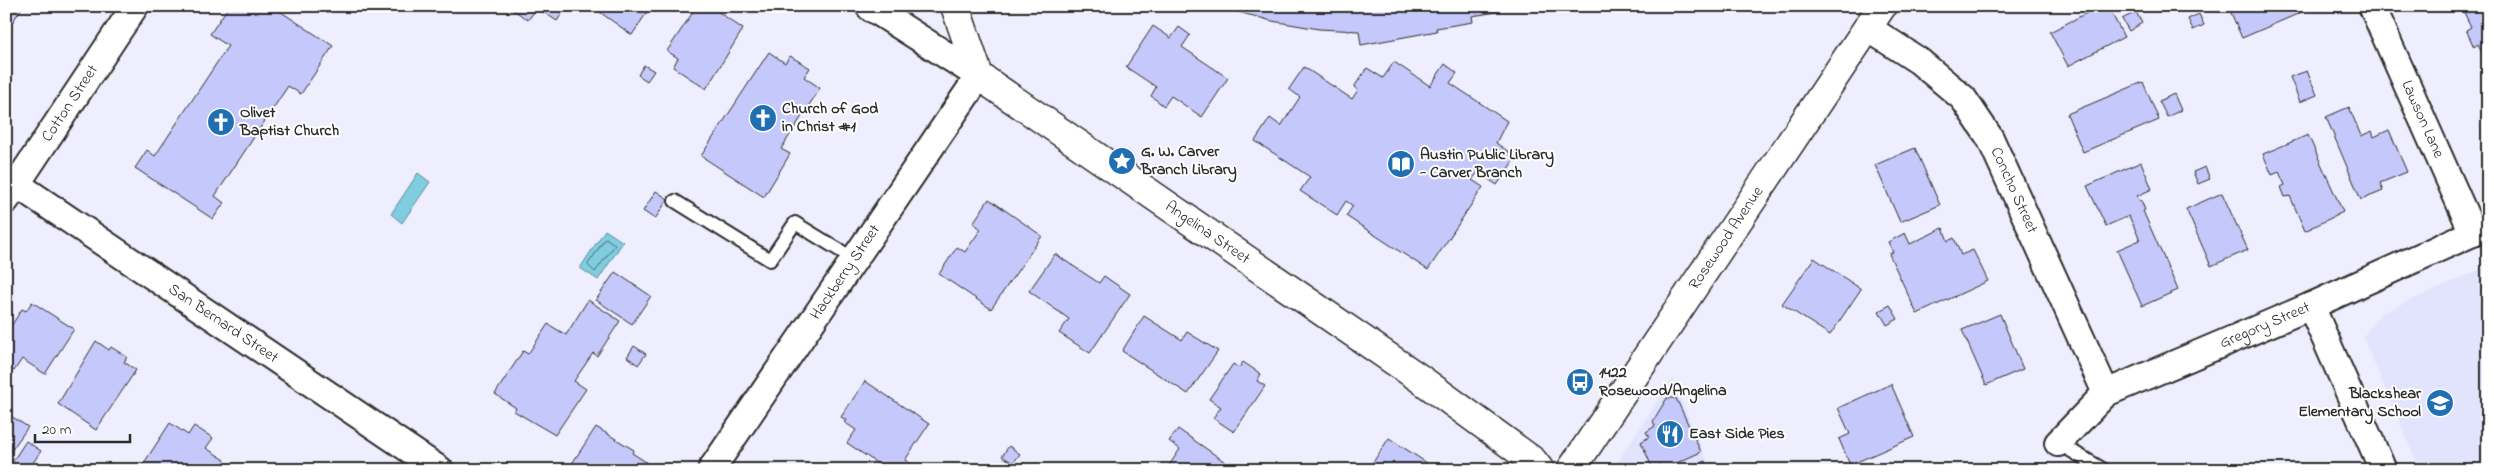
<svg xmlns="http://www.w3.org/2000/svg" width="2494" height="476" font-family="'Indie Flower',sans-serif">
<rect width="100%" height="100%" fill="#eeeefe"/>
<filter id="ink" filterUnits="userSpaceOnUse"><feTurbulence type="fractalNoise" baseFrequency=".02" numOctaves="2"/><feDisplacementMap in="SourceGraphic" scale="10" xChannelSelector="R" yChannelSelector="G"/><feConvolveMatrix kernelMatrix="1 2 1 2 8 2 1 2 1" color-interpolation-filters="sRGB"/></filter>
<g filter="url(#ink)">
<g fill="#e2e3fd">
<path d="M2488,266V470H2420L2363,337L2380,314Z"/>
<path d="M1672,379L1711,470H1612Z"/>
</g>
<g fill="#7fcdde" stroke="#5d8c96">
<path d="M418,173L430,182L402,223L391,214Z"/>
<path d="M605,230L623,242L598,280L580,268Z"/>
</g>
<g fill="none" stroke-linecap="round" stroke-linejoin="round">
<path stroke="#4d6c73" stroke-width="1" d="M606,238L615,245L595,272L588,265Z"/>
</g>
<g fill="#c5c8fa" stroke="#2b2b2b">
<path d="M6,6H23L6,32Z"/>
<path d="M229,6H272L333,46L301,94L288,86L215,196L224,203L213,219L135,168L147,150L155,156L228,46L210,34Z"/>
<path d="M508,6H567L557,21L537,8L528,20Z"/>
<path d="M591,6H651L632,35Z"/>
<path d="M697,6H710L743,29L706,89L673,67L678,58L667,51Z"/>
<path d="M1216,6H1496L1497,12L1472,16L1473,22L1436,28L1437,31L1361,45L1359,31L1319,29L1272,21Z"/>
<path d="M2100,6H2108L2124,37L2068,66L2050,32Z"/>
<path d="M2228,6H2316L2242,38Z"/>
<path d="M2461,6H2488V64L2478,44L2474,47L2466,30L2471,27Z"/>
<path d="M2136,12L2142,23L2129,31L2122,19Z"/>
<path d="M2199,14L2204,25L2193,30L2188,19Z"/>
<path d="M1153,26L1171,38L1179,27L1190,35L1182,47L1228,78L1202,117L1171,96L1164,106L1151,96L1156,87L1126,67Z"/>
<path d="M769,52L785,63L790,56L810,68L804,77L820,88L781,149L790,154L764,197L701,156Z"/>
<path d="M1394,62L1430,86L1445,64L1457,73L1450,83L1507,121L1496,143L1516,157L1497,185L1478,172L1472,180L1483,187L1428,270L1346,216L1353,206L1346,201L1337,215L1300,191L1310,177L1255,141L1270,118L1281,126L1300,97L1289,89L1304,67L1352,99L1358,90L1354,87L1367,68L1383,78Z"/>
<path d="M644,65L654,71L647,81L638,75Z"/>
<path d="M2307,71L2317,95L2300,102L2290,77Z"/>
<path d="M2143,82L2159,120L2083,152L2067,114Z"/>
<path d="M2174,94L2181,110L2167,117L2159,101Z"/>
<path d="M2349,107L2361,136L2372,131L2374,137L2389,130L2407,172L2380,183L2383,191L2361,200L2326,117Z"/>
<path d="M2308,135L2343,212L2305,231L2290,196L2285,197L2281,187L2285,185L2279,172L2272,175L2263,154Z"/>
<path d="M1915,148L1940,205L1900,222L1875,165Z"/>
<path d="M2141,162L2152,189L2137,196L2140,201L2141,200L2145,210L2143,211L2178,290L2142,306L2117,250L2140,240L2129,216L2106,226L2087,186Z"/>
<path d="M2205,167L2210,179L2198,184L2193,172Z"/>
<path d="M656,191L668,199L655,219L643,211Z"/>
<path d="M2222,193L2248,250L2211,266L2186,209Z"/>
<path d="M989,199L1042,236L991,309L939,274L957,247L965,252L981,229L973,223Z"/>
<path d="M1943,228L1948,241L1954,238L1961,255L1973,250L1988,281L1917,314L1889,254L1893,252L1888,242L1905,233L1910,244Z"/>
<path d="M1055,254L1099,283L1104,276L1130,294L1090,353L1059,333L1069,319L1029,291Z"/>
<path d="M1814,258L1861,289L1830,335L1782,304Z"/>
<path d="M615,272L651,296L632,324L596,300Z"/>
<path d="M588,300L620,321L597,356L593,353L574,381L586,389L555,435L514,411L516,408L495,394L523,351L528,354L548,324L566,335Z"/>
<path d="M32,302L74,329L45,374L22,359L14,371L6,366V334L22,309L26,311Z"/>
<path d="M1890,305L1898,319L1887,325L1879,311Z"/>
<path d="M2000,314L2023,369L1986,385L1962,330Z"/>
<path d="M1144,316L1182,340L1187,332L1218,351L1188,394L1122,351Z"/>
<path d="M96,341L109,350L111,347L127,357L124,362L136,370L96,430L58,404Z"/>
<path d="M634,346L646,354L638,365L627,357Z"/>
<path d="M1243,362L1261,374L1257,381L1265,386L1234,432L1213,418L1221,407L1209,399L1233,364L1239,368Z"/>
<path d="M865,381L929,424L905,460L921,470H887L847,443L856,430L844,422L846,420L841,417Z"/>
<path d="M1891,384L1914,437L1850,465L1839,439L1850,434L1838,408Z"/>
<path d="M1667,398H1676L1701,452L1661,470L1660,465L1652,467L1641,442L1649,437L1646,432L1655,426L1653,421Z"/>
<path d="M6,413L28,427L6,458Z"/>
<path d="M170,423L188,435L194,426L213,438L206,448L225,460L218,470H148L142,466Z"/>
<path d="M596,427L634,450L632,453L646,462L640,470H570L573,466L571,465Z"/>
<path d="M1178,429L1228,464L1224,470H1166L1180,449L1169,441Z"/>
<path d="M1389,438L1427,463L1422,470H1368Z"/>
<path d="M26,441L41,451L28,470H7Z"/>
<path d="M1009,446L1020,454L1013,463L1002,456Z"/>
<path d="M1705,461L1709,470H1685Z"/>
</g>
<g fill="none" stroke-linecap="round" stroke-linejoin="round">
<g stroke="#2b2b2b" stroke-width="16">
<g id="service">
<path d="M675,201L770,260L795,223L854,259"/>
<path d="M2058,443L2104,470"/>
</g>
</g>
<g stroke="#2b2b2b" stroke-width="30">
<g id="minor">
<path id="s1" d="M2372,6L2473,233"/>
<path id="s2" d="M1868,28L1919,61L1963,98L1990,138L2106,393"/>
<path id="s3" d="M6,177L440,470"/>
<path id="s4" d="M6,200L135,6"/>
<path d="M2311,306L2383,470"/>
<path id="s5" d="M2058,443L2106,393L2311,306L2488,226"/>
<path id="s6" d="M711,470L979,76L869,6"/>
</g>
</g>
<g stroke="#2b2b2b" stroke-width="31">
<g id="tertiary">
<path id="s7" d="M955,6L979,76L1419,378L1533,461L1540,470"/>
<path d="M872,8L874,6"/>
<path id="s8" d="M1571,470L1882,6"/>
</g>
</g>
<use href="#service" stroke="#fff" stroke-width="12"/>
<use href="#minor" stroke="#fff" stroke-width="26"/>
<use href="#tertiary" stroke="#fff" stroke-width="28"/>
</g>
</g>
<defs>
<g id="church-disc" transform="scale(1.4375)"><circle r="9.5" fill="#1f6fb2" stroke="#fff"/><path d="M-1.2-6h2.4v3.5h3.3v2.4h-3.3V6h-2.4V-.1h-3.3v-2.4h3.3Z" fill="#fff"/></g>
<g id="sight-disc" transform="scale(1.4375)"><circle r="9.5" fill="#1f6fb2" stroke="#fff"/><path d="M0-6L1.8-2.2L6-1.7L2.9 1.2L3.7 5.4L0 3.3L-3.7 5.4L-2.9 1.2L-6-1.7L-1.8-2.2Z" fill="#fff"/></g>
<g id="library-disc" transform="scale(1.4375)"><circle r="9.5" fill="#1f6fb2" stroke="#fff"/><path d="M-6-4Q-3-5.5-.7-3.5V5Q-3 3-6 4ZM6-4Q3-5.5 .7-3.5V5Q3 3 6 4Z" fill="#fff"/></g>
<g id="bus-disc" transform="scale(1.4375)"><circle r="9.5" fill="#1f6fb2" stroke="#fff"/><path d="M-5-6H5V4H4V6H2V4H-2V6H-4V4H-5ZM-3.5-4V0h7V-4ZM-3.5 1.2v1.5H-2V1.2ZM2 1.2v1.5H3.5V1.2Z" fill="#fff"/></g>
<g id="school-disc" transform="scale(1.4375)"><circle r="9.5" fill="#1f6fb2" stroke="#fff"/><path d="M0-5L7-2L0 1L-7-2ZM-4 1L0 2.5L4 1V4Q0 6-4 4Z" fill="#fff"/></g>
<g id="restaurant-disc" transform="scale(1.4375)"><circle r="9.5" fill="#1f6fb2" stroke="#fff"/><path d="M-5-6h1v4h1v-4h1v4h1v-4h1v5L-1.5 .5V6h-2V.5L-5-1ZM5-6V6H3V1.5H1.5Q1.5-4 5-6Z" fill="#fff"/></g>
</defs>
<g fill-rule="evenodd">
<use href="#church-disc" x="763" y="118"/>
<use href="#church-disc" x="221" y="122"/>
<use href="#sight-disc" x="1122" y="161"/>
<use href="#library-disc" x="1401" y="164"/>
<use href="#bus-disc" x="1580" y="382"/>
<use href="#school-disc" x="2440" y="403"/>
<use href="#restaurant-disc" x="1670" y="434"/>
</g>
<g text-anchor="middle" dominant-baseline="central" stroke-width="4" stroke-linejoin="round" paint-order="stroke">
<g font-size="16" fill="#2b2b2b" stroke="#fff">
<text stroke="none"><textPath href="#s4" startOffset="116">Cotton Street</textPath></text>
<text stroke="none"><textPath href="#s1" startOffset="124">Lawson Lane</textPath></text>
<text stroke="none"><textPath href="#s2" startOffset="224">Concho Street</textPath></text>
<text stroke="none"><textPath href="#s7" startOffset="351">Angelina Street</textPath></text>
<text stroke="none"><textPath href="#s8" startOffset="279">Rosewood Avenue</textPath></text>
<text stroke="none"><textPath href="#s6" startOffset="239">Hackberry Street</textPath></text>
<text stroke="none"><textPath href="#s3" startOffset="262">San Bernard Street</textPath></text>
<text stroke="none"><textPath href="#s5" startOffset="242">Gregory Street</textPath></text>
</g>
<g font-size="16" font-weight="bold" fill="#2b2b2b" stroke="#fff" text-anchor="start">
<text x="782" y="109">Church of God<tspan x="782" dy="18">in Christ #1</tspan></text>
<text x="240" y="113">Olivet<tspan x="240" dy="18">Baptist Church</tspan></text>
<text x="1141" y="152">G. W. Carver<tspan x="1141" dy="18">Branch Library</tspan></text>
<text x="1420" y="155">Austin Public Library<tspan x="1420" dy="18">- Carver Branch</tspan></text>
<text x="1599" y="373">1422<tspan x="1599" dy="18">Rosewood/Angelina</tspan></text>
<text x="2421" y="394" text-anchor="end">Blackshear<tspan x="2421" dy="18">Elementary School</tspan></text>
<text x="1689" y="434">East Side Pies</text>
</g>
</g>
<rect width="2494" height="476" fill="none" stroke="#fff" stroke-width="25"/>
<rect x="12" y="12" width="2469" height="451" fill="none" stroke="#2b2b2b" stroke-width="2" filter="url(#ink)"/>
<path d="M35 434v8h95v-8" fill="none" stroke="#2b2b2b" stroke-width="2.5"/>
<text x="42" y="434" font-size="15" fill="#2b2b2b" stroke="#ffffff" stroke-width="4" paint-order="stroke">20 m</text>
</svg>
